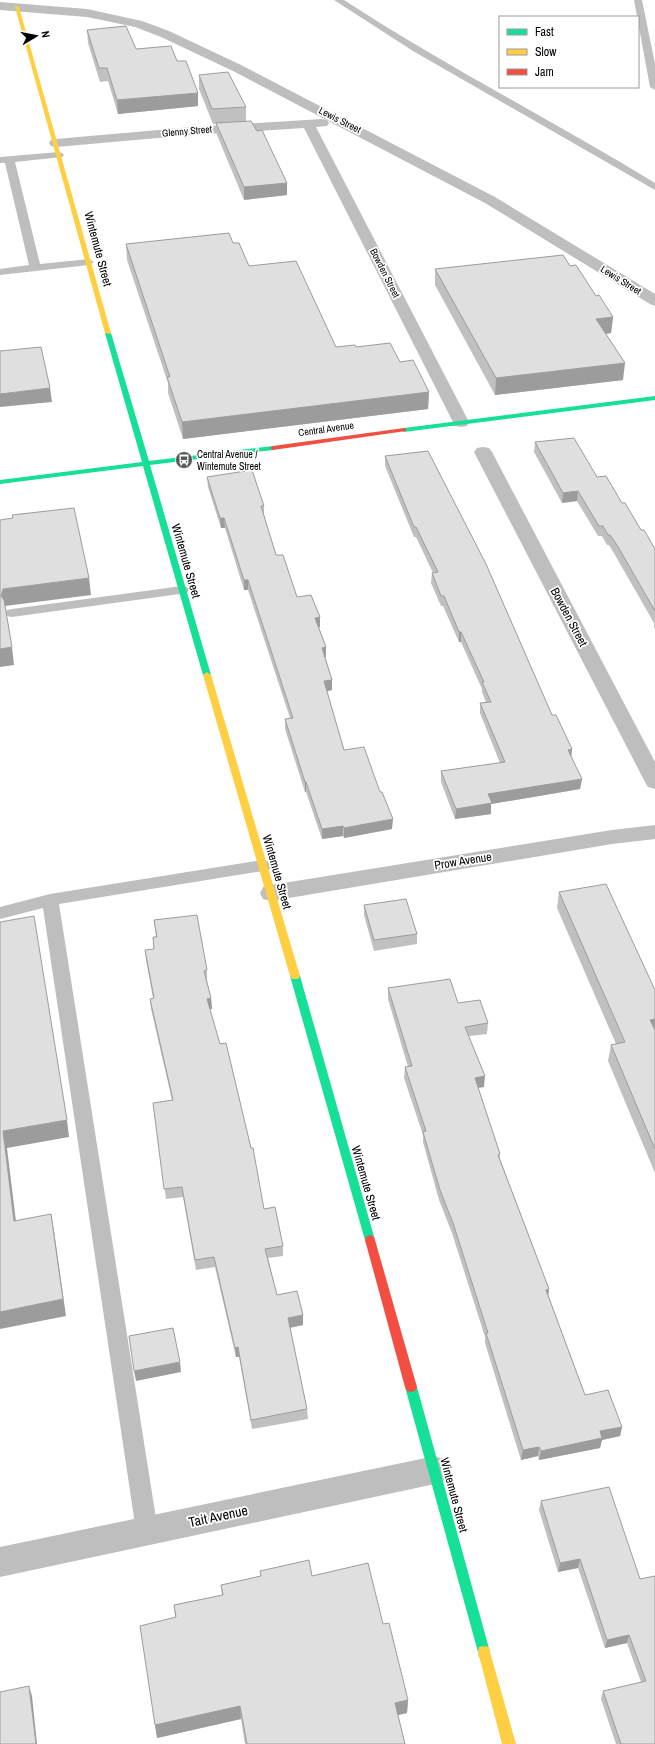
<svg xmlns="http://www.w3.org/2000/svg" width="655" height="1744" font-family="'Archivo Narrow',sans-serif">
<rect width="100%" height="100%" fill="#fff"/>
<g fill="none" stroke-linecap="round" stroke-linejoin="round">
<g fill="#bebebe" fill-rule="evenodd">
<path d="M334,0H344C445,66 552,120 655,183V190L413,51Z"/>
<path d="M634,0H642L655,64V90L650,87Z"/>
<path d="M59,152L62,153L64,155L62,157L15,162L40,264L89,259L94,262L89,265L0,275V269L29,265L5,163H0V157Z"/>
<path d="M182,586L187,587L189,590L187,593L12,617L7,616L5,613L7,610L12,609Z"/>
<path d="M263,860L269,862L271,866L269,870L59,904L158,1531L155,1538L147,1541L139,1538L136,1531L43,908L0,919V907L50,894Z"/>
</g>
<g fill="#bebebe" fill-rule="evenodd">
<path d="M0,2L87,9L142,21L169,31L241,65L495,197L655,294V306L650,304L485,203L233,71L161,37L135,27L87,17L0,10Z"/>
<path d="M322,119L327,120L329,123L327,126L316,127L469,422L467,426L461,427L455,426L453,422L304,128L192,135L56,147L51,146L49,143L51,140L56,139L192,127Z"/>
<path d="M483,447L489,448L492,452L655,762V789L648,787L645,782L474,452L477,448Z"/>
<path d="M655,825V839L612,844L271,901L263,899L260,893L263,887L271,885L612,830Z"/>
<path d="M435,1456L445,1460L450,1470L445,1480L435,1484L0,1577V1547Z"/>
</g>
<g fill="#16e098" fill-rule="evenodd">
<path d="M108,331L111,333L149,461L273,446L276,448L273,450L150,465L211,675L210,677L207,678L203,675L143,466L0,484V480L142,462L105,333Z"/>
<path d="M655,396V400L404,432L401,430L404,428Z"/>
<path d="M295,972L298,973L300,976L375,1240L374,1243L370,1245L366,1243L365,1240L290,976L292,973Z"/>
<path d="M411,1382L415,1383L417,1387L490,1652L489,1657L484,1658L479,1657L478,1652L405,1387L407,1383Z"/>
</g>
<g fill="#ffcf43" fill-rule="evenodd">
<path d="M17,6L19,7L111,333L110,334L105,333L15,7Z"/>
<path d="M207,672L211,675L300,976L298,979H292L290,976L203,675Z"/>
<path d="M484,1646L489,1647L490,1652L516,1744H502L478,1652L479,1647Z"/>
</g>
<g fill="#f24e42" fill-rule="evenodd">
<path d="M404,428L406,429V431L273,450L270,448L273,446Z"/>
<path d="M370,1235L374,1237L375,1240L417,1387L415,1391L411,1392L407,1391L405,1387L365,1240L366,1237Z"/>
</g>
</g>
<g fill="#c0c0c0">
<path d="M87,30L136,49L177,61L198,106L118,114L108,81L100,82L88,43Z"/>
<path d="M199,75L246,107V121L287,195L244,200L217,135L216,124H213L199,89Z"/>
<path d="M233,243L249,266L336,347H356L400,362L429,392L428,409L183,439L168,393V383L127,260L126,244Z"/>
<path d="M570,266L596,296L613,317L611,333L606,334L623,380L495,395L435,285V269Z"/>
<path d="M535,442L597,477L622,503L655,549V629L654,627V623L615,555L609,545H607L602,536H598L577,501L562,503L534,452Z"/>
<path d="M385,456L552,715L572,749L571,757L582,779L580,789L491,804V814L455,819L441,782V771L500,763L480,713V703L486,702L482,692V689L461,642H459L443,606H441L431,583L432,573H433L416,537H414L385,466Z"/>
<path d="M207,477L264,506V516L276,555L297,597L320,617V627L319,628L326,647V657L325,658L332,680V690L327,691L344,750L392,829L344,838L343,836L322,839L306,792H305L285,729V719L290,718L248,590H244L225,528H221L208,487Z"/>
<path d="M559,892L655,990V1173L608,1061L611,1045L616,1044L557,908Z"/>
<path d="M364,905L417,934V944L374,951L364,915Z"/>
<path d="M154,920L207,970V981L211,998L212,1009H210L264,1209L283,1246V1256L268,1258L277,1295L303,1315V1325L290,1328L307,1409L308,1419L252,1429L239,1357H236L215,1267L196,1270L183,1197L166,1199L153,1103L172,1100L151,1009L150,999L153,998L146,960L145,950L154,949L153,937H156Z"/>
<path d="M388,988L458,1003L488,1023L487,1034L469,1036L484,1087L478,1088L500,1154V1159L549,1289L548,1296L585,1395L622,1427L620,1436L602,1440L600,1448L539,1460L538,1456L521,1460L485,1343V1337L452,1233L439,1200L423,1142V1135L404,1078L405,1067H408L388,999Z"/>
<path d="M541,1501L640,1579L655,1744H616L601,1699L603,1691L641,1682L627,1643L605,1648L578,1568L558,1572L539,1510Z"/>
<path d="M260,1571L312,1576L383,1624L408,1700L407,1713L398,1715L405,1744H245L241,1719L157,1738L155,1725L175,1617L174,1605L222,1595L221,1585L261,1576Z"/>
</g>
<g fill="#9c9c9c">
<path d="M198,93V106L118,114L117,100Z"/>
<path d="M287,183V195L244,200V187Z"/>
<path d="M613,317L611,333L594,335L596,319Z"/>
<path d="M625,363L623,380L495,395L496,378Z"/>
<path d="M50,388L52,402L0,407V394Z"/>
<path d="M429,392L428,409L183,439L182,422Z"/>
<path d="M578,491L577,501L562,503L563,493Z"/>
<path d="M220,518H224L225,528H221Z"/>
<path d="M89,578L91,595L5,606L1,596L3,589Z"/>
<rect x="244" y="580" width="4" height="10"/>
<path d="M320,617V627L315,628V618Z"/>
<rect x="459" y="632" width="2" height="10"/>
<path d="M12,647L14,665L0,667V649Z"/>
<path d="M326,647V657L322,658V648Z"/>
<path d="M332,680V690L324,692V681Z"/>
<path d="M572,749L571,759L568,750Z"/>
<path d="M582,779L580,789L491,804V814L455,819L456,809L488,794Z"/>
<rect x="305" y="782" width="1" height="10"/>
<path d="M393,819L392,829L344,838V828Z"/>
<path d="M343,826V836L322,839V829Z"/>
<path d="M211,998L212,1009H208L207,999Z"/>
<path d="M655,1019V1035L650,1020Z"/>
<path d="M485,1076L484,1087L474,1088L475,1078Z"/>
<path d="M67,1120L69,1137L7,1148L18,1238L14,1221L3,1131Z"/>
<path d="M51,1214L54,1231L66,1316L0,1329V1312Z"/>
<path d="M549,1289L548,1299L546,1290Z"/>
<path d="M303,1315V1325L288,1328V1318Z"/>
<path d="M238,1347L239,1357H236L235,1348Z"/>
<path d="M180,1362L181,1372L136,1381L134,1371Z"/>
<path d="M622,1427L620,1436L602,1440L600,1448L539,1460L541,1451L600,1431Z"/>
<path d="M539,1447L538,1456L521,1460L523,1450Z"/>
<path d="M580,1559L578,1568L558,1572L560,1563Z"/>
<path d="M629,1635L627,1643L605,1648L607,1640Z"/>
<path d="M29,1686L32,1696L37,1744H36Z"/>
<path d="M408,1700L407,1713L394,1716L395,1703Z"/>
<path d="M240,1706L241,1719L157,1738L155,1725Z"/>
</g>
<g fill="#dfdfdf" stroke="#9c9c9c">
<path d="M126,26L136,49L171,46L177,61H186L198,93L117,100L107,68H99L87,30Z"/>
<path d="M228,72L246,107L212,109L199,75Z"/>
<path d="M251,121L257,131L262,130L287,183L244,187L216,123Z"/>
<path d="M229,233L233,243H239L249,266L296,261L336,347L355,345L356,347L390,343L400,362L413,360L429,392L182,422L167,377H170L126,244Z"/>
<path d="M563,255L570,266L576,265L596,296L599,295L613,317L596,319L625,363L496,378L435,269Z"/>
<path d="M41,347L50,388L0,394V351Z"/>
<path d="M574,438L597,477L606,476L622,503H625L641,530H644L655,549V611L617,545L610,535H608L603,526H599L578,491L563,493L535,442Z"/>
<path d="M428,451L486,564L552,715H556L572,749L568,750L582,779L488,794L492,803L456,809L441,771L505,762L480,703L491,702L482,682H484L461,632H459L444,596H441L432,573L438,572L416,527H414L385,456Z"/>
<path d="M252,470L264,506H261L276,555H283L297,597L311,595L320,617L315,618L326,647L322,648L332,680L324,681L344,750L364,747L380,792H382L393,819L344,828L343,826L322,829L306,782H305L285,719L293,718L248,580H244L224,518H220L207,477Z"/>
<path d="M74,508L89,578L3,589L1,596L4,600L12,647L0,649V520L13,518L12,515Z"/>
<path d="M606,884L655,990V1019L650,1020L655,1030V1149L611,1045L625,1042L559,892Z"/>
<path d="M406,899L417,934L374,940L364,905Z"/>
<path d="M197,915L207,970L204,971L211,998L207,999L220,1044L226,1043L251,1148H253L264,1209L275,1207L283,1246L265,1249L277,1295L297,1291L303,1315L288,1318L307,1409L251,1420L238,1347L235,1348L214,1257L195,1260L182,1187L164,1189L153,1103L173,1100L150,999L154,998L145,950L154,949L153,937H157L154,920Z"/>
<path d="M34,916L67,1120L3,1131L14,1221L51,1214L63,1299L0,1312V922Z"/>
<path d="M450,979L458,1003L480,1000L488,1023L465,1027L485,1076L475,1078L500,1154L498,1155L549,1289L546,1290L585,1395L608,1390L622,1427L600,1431L602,1438L541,1451L539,1447L523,1450L486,1333H488L453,1223L440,1190L423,1132L426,1131L405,1067L412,1066L388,988Z"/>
<path d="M173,1328L180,1362L134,1371L129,1336Z"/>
<path d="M609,1487L640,1579L655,1576V1744H621L603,1691L646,1681L629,1635L607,1640L580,1559L560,1563L541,1501Z"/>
<path d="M309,1560L312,1576L368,1563L383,1624L389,1623L408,1700L395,1703L405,1744H247L240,1706L155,1725L140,1626L176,1617L174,1605L223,1595L221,1585L261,1576L260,1571Z"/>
<path d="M29,1686L36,1744H0V1692Z"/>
</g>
<defs>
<g id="bus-disc" transform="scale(0.9)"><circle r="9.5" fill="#595959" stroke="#fff"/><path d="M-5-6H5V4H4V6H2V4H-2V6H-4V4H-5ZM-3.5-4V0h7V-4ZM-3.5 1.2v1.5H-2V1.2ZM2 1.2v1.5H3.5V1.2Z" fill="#fff"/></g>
</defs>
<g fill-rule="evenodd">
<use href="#bus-disc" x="184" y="460"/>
</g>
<g text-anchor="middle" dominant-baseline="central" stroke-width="3.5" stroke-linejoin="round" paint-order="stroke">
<g font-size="10" fill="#000" stroke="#fff">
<text transform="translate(340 120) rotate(27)">Lewis Street</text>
<text transform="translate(187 131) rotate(-5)">Glenny Street</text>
<text transform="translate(385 273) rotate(63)">Bowden Street</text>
<text transform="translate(621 280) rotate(32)">Lewis Street</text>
<text transform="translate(326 429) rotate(-8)">Central Avenue</text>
</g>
<g font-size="10" fill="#000" stroke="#fff" text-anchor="start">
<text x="197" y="454">Central Avenue /<tspan x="197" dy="12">Wintemute Street</tspan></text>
</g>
<g font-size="12" fill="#000" stroke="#fff">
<text transform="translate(98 249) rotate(75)">Wintemute Street</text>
<text transform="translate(186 561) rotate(74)">Wintemute Street</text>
<text transform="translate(569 617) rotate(62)">Bowden Street</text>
<text transform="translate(463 861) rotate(-9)">Prow Avenue</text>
<text transform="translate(277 872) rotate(74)">Wintemute Street</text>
<text transform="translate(366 1183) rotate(74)">Wintemute Street</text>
<text transform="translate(454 1495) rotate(75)">Wintemute Street</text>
</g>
<g font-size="14" fill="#000" stroke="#fff">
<text transform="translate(218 1516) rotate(-12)">Tait Avenue</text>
</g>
</g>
<rect x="499" y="16" width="140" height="72" fill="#ffffff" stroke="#999999"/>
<rect x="507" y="29" width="20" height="6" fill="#16e098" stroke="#999999"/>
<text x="535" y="36" font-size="12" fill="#000000">Fast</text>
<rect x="507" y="49" width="20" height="6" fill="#ffcf43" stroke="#999999"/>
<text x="535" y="56" font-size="12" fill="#000000">Slow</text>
<rect x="507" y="69" width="20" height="6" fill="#f24e42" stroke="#999999"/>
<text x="535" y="76" font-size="12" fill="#000000">Jam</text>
<g transform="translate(36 36) rotate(80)" stroke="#ffffff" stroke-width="3" paint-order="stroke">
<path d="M0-3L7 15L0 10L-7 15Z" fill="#000000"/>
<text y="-6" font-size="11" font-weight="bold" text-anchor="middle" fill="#000000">N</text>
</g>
</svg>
